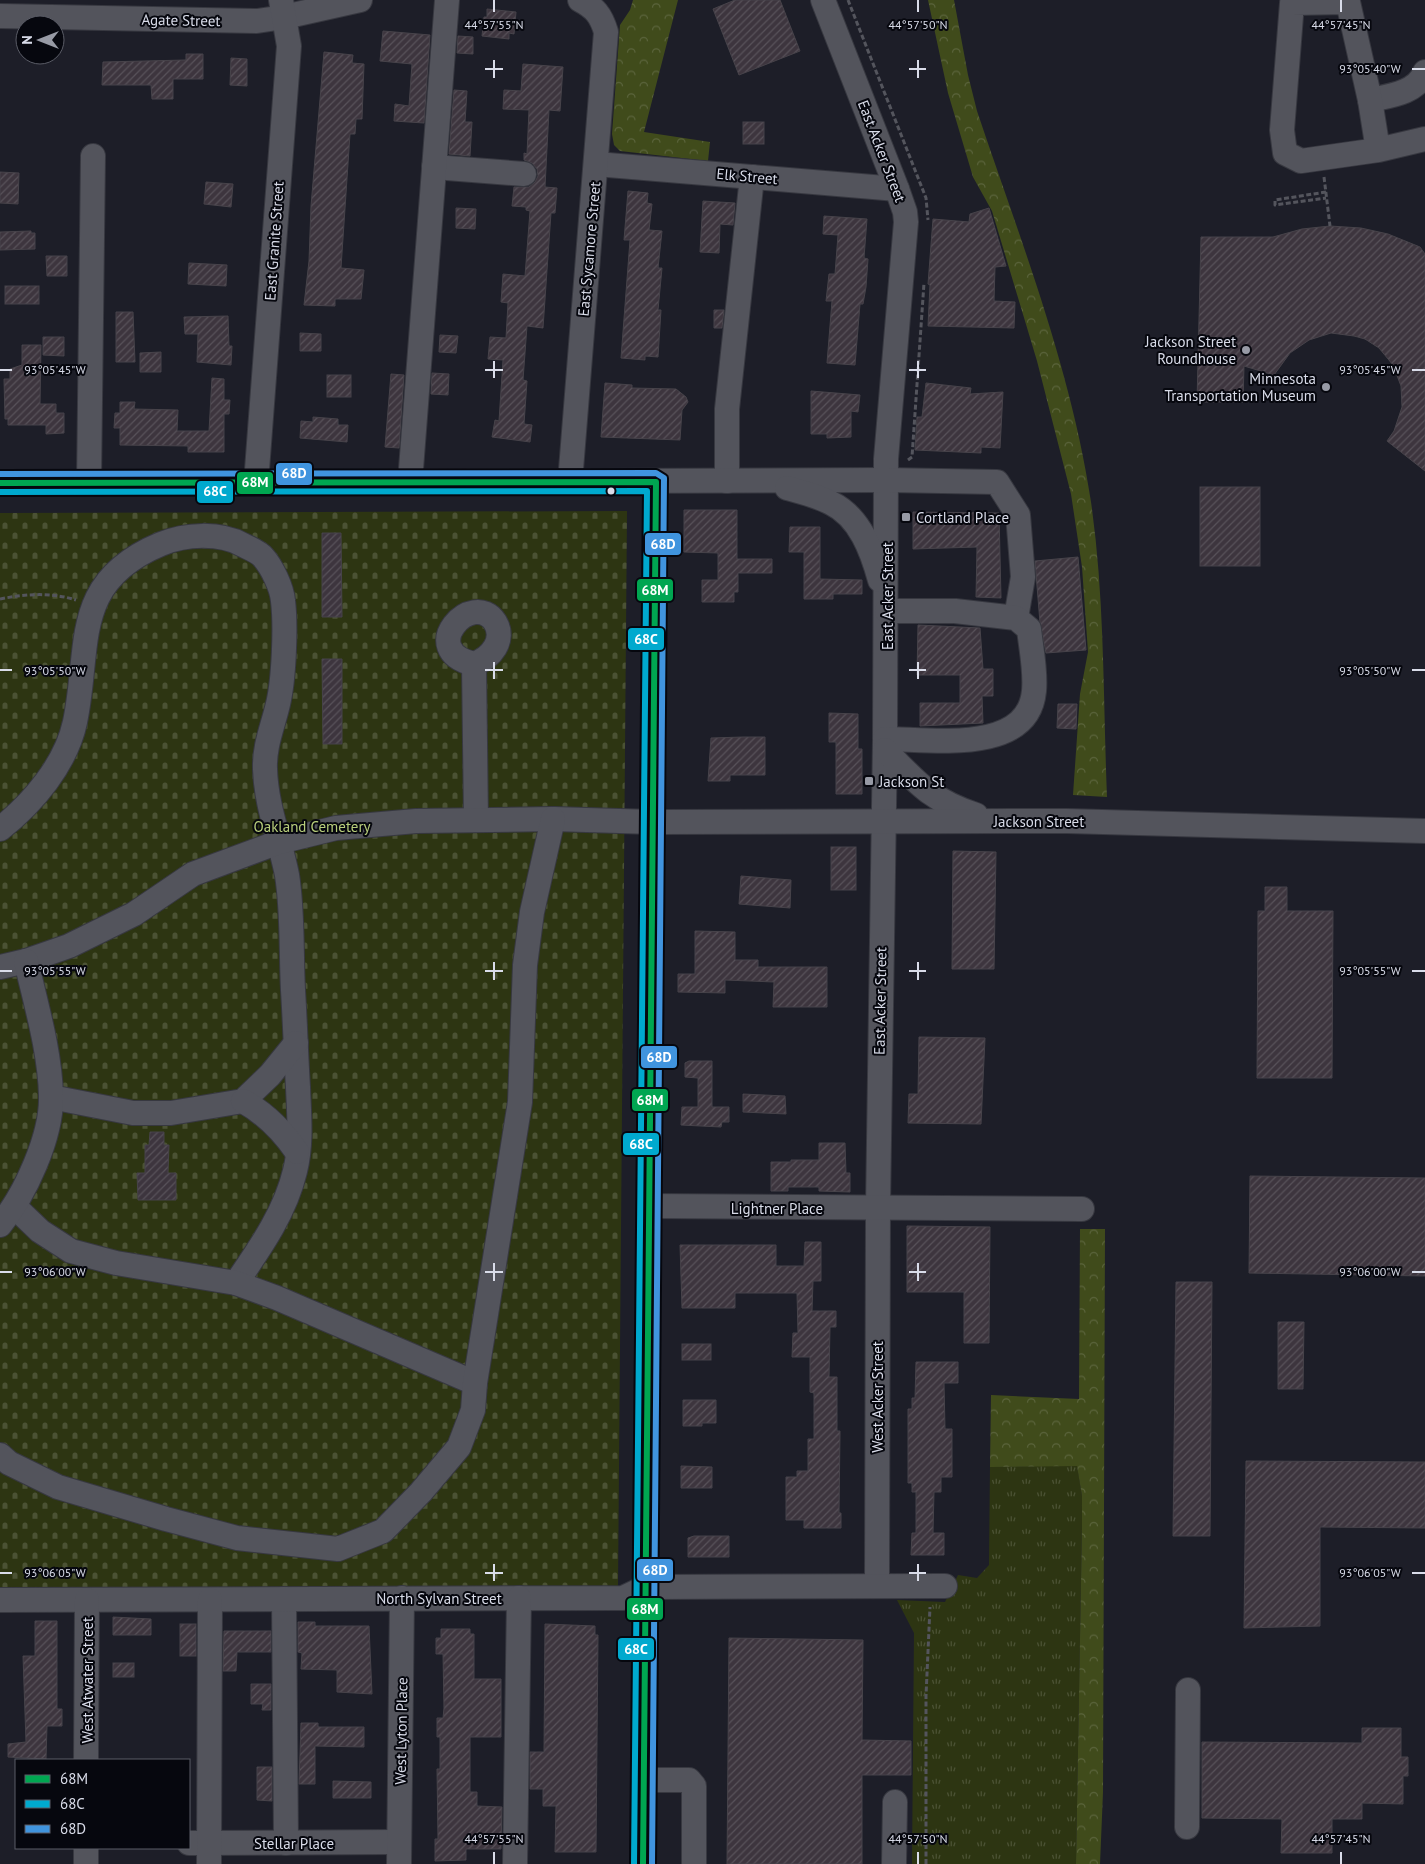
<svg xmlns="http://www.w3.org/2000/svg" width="1425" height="1864" font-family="'PT Sans',sans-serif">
<defs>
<pattern id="grass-tufts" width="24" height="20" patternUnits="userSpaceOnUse" patternTransform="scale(1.25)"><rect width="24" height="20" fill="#2d3512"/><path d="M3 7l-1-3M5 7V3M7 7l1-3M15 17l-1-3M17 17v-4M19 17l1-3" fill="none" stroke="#4b5234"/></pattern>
<pattern id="forest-crowns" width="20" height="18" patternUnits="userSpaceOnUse" patternTransform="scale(1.25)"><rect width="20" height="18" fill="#404b1b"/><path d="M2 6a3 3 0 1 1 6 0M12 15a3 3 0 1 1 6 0" fill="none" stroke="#5b643c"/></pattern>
<pattern id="cemetery-stones" width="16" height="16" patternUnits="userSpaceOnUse" patternTransform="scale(1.25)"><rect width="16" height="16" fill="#2d3512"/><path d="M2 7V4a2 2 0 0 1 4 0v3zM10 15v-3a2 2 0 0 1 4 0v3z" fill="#4b5234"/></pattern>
<pattern id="building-hatch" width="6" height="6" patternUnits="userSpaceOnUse" patternTransform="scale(1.25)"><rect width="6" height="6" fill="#3d353e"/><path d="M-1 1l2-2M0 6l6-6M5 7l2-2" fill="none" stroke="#58525a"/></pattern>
</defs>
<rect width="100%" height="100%" fill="#1d1e28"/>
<path fill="url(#grass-tufts)" d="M1077,1465L1082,1496V1526L1076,1864H912L914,1633L897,1600L945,1602L958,1575L977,1578L989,1565L990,1467Z"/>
<g fill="url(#forest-crowns)">
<path d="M633,0H678L644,132L710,142L708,161L620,151L614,145L612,134L620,25L630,10Z"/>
<path d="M928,0H954L968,75L977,111C1020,239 1071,368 1091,502C1105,599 1103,699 1107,797L1073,795L1080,694L1088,652L1082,567L1071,494L1037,361L992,211L973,177L948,93Z"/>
<path d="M1080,1229H1105L1103,1792L1100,1864H1076L1082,1526V1496L1077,1466L990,1467L991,1395L1079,1399Z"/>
</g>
<path fill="url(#cemetery-stones)" d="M627,511L618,1587L0,1589V513Z"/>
<g fill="url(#building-hatch)" stroke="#47434a">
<path d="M735,0H780L800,51L739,75L713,9Z"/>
<path d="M487,9L516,12L514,34L509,33V39L482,36L484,17H487Z"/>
<path d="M383,31L430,35L424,123L394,121L395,104L409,106L412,64L380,61Z"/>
<path d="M458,36L473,37V54L457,53Z"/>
<path d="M324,52L353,55L352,63L364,64L362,119H356L355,134H350L341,268L364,270L361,299H335V306L304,305L309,261L311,206Z"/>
<path d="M186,54H203V79H173V99H152L151,85H102L103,62L186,60Z"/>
<path d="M231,58L247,59V86L230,85Z"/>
<path d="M523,64L563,67L560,111L549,110L545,187L557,188L555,213H551L543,328L527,326L523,380L527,381L524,424L532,425L530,442L492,437L495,420L499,421L503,360L488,359L490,337L506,338L508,303L501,302L503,274L525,276L530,211L526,210V207L512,206L514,187H529L535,182L538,176L537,169L532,163L524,160V153L527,154L529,110L503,109L504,90L521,91Z"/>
<path d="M454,90L467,91L465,122H472L470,156L449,154Z"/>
<rect x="743" y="122" width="21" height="22"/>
<path d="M0,172L19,173L18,204L0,203Z"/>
<path d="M206,182L233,184L231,207L204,204Z"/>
<path d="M628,191L648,193L647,203L652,204L649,230L662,231L658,268H662L658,310H661L658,357L645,356V360L621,358L630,240H624Z"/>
<path d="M703,201L735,203L733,225L720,224L719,253L700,252Z"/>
<path d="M456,208L476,209L475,229L456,228Z"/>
<path d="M989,208L1006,266L995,267L994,301L1015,302L1014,328L928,326L930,285L928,284L933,219L969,222L970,214Z"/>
<path d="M824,216L867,219L864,258L868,259L866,287L863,304H860L855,365L827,363L832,301H826L829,274H835L838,235L823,234Z"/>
<path d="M1330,226L1361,228L1388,234L1420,247L1425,254V471L1387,441L1394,431L1402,407L1401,386L1393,365L1379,348L1365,339L1354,336L1331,333L1309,340L1290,353L1274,375L1244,366L1243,402H1197L1201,237H1273L1302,229Z"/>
<path d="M31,231V233H35V249L0,250V232Z"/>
<path d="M46,256H67V276H47Z"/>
<path d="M189,263L227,265L226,286L188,284Z"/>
<rect x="5" y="286" width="34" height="18"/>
<path d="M714,310H724L722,328H714Z"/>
<path d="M116,312H133L135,362H116Z"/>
<path d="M228,316L229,346H232L231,365L197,362L198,334H185L184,317Z"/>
<path d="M300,333L321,334V351H300Z"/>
<path d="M440,335L458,336L456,353L439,352Z"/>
<path d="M43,337H64V356L43,355Z"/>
<path d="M22,345H41L40,404H56V413H64V433L46,434V425H8V419H5L4,379H10V369L22,365Z"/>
<path d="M161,352V372H140V353Z"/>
<path d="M432,373L449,374L448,395L431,394Z"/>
<path d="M391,374L404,375L399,448L385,447Z"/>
<rect x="327" y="375" width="24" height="22"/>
<path d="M212,378L224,379V400H230L229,414H224V452H188V446L120,445V428H114L115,413H120V402H135L134,409L178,410L177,431H209Z"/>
<path d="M605,383L632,385V388L676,389L686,397L688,402L682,410L680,440L601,437Z"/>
<path d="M926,383L971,388L970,394L1003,392L1000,448L981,447V453L915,450L917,417H922Z"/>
<path d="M811,391L860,395L858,412L851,411V437L827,438V434H811Z"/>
<path d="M313,417L338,419V425H348L347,442L300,438L301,421L313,422Z"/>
<rect x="1200" y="487" width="60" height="79"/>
<path d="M684,510H737V559H772V573H738V592H734V602H702V580H718V553L684,552Z"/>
<path d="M913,512L999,513L1001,598L976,597L977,547L913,549Z"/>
<path d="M790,527H820V579L862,580V594H833V599H804V552H789Z"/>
<path d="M322,533H341L342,617H322Z"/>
<path d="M1078,557L1086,650L1046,653L1040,623L1035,561Z"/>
<path d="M918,625L980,628L983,669H993V696H982L983,723L920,726V703H960V675H917Z"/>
<path d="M322,659H342V744H323Z"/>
<path d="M1058,704H1077L1076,729L1057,728Z"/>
<path d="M829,713L858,714V749H862V794H836V742H829Z"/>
<path d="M743,737H765V775H730V781H708L711,738Z"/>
<rect x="831" y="847" width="25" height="43"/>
<path d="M953,851L996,852L994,969H952Z"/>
<path d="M741,876L791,880L790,908L739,904Z"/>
<path d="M1265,887H1287V911H1333L1332,1078H1257L1258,911H1265Z"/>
<path d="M695,931L735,932V960H758V967H827V1007H773L774,982L725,980V993L678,992V974H695Z"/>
<path d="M919,1037L985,1038L981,1124L908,1123L909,1094H918Z"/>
<path d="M689,1061H712V1107H729V1122H722L721,1127L681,1125L682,1107H698V1078L685,1077V1063Z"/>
<path d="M743,1094L785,1096L786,1114L743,1112Z"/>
<path d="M150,1132H164V1145H169L168,1173H176V1200H138L137,1173H145V1145H149Z"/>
<path d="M819,1143H845L846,1173H850V1192L819,1191V1187H788V1191H771V1162H791V1160H819Z"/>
<path d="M1250,1176L1425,1178V1276L1249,1273Z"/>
<path d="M907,1226L990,1227L989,1343H964V1292H907Z"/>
<path d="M805,1242H821V1281H813L812,1311H836V1327H830L829,1377H837V1431H840L839,1513H841V1528H804V1520H786V1477H797V1471H808V1439H814V1393L810,1392V1357H792L793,1333H798L797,1293H735V1308H682L680,1245H776V1266H804Z"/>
<path d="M1176,1282H1212L1210,1536H1173Z"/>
<path d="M1278,1322H1304L1303,1389H1278Z"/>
<rect x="682" y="1344" width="29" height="16"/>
<path d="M916,1362H958V1383H944L945,1429H952V1477H941V1492H934L933,1533H944V1555H911L912,1533H916V1492H912V1483H908V1409H912V1398H915Z"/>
<path d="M683,1400H716V1423H702V1426H683Z"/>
<path d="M1246,1461L1425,1462V1528L1320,1527V1626L1244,1628Z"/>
<path d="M681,1466L712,1467V1488H681Z"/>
<path d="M694,1536H729V1557H688V1538Z"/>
<path d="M113,1617L151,1619V1635H113Z"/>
<path d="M35,1621H57V1709H62V1726H47L46,1759L8,1757V1744L26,1742L23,1656H35Z"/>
<path d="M298,1622H315V1626H369L372,1694L337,1692V1670L301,1669L302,1653L298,1652Z"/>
<rect x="180" y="1624" width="16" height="32"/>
<path d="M545,1624L595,1626V1635H598L596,1852H555L556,1806H543V1789H530V1752H544Z"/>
<path d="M441,1629H470V1634H474V1679H501V1737H470V1792H477V1806L502,1807L501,1849H466V1860L435,1861V1839H438L437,1769H440V1737H437V1718H443L444,1708L443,1654H436V1638H441Z"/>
<path d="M224,1631H271V1652H237L236,1671H223Z"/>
<path d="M729,1638L863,1640L862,1740L911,1741V1775H862V1864H727Z"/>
<rect x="113" y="1663" width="21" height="14"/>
<path d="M251,1684H271V1710H262L263,1704H251Z"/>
<path d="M301,1723H318V1727H364V1747L315,1746V1784H299Z"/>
<path d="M1362,1728H1401V1757H1408V1776H1403V1804L1362,1803V1819H1332V1853H1281L1282,1819L1202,1818V1742L1362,1743Z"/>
<path d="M257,1767H272V1801L257,1800Z"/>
<path d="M333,1781L371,1782V1798H333Z"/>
</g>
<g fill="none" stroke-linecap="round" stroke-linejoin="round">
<g stroke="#373840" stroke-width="26">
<g id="minor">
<path d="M823,0L897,189L905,212L906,222L886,459L885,739L878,1208L877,1585"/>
<path d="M0,16L257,21L284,17L360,0"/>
<path d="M1370,100C1389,96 1417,93 1425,72"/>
<path d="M1378,150L1370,100L1348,2L1292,3L1282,130L1285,153L1301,161L1378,150L1425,139"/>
<path d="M596,164L897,189"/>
<path d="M434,167L524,174"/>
<path d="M727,481V409L752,177"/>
<path d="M410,482L447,0"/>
<path d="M570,482L606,32C601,15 595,8 580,0"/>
<path d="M0,483L887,480L997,482L1018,515L1023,577L1016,618"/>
<path d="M89,483L93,156"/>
<path d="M256,483L289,46L281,0"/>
<path d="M787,488C801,492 818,496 831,503C860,517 872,551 880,580"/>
<path d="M474,664C415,650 473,588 495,622C506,640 491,658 474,664L476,820"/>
<path d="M885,739C931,739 1028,755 1034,691C1036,671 1031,648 1029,629L1016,618L955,611H887"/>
<path d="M885,750C918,784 931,800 976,815"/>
<path d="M0,829C33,803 66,764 75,722C91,645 70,582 161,544C185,534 220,532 243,545C249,548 259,552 263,557C272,567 282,588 283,601C286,626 284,679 278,704C273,726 264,746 265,769C266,805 280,840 287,875C293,912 291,953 293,990C295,1022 296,1055 298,1087C299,1114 302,1144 295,1171C285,1213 260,1248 236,1283"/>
<path d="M0,967L26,961L69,946L134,914L193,874L279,842L336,828L416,821L553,819L653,822L1067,821L1425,831"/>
<path d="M51,1097L133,1113H171L243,1101L270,1075L296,1043"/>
<path d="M243,1101C266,1114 282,1130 297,1152"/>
<path d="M649,1206L1082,1209"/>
<path d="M15,1207L40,1231L71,1251L116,1263L236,1283L277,1298L475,1383"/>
<path d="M0,1225C25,1195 52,1136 51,1096C50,1051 36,1005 26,961"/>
<path d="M0,1455L9,1463L58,1487L166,1519L237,1538L338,1549L383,1531L421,1492L459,1447L473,1410L475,1383L520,1102L525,965L532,912L553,819"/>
<path d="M284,1599L286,1843"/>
<path d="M0,1600L623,1598L646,1587L945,1586"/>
<path d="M86,1760L87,1600"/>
<path d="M644,1780H689L694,1786V1864"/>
<path d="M1187,1827L1188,1690"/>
<path d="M189,1843L399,1842"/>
<path d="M86,1864V1848"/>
<path d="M209,1864L210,1600"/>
<path d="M399,1864L402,1598"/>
<path d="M515,1864L519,1598"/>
<path d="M643,1864L656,482"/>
<path d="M894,1864L895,1802"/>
</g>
</g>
<g stroke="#54555d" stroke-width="3" stroke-dasharray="5 2.5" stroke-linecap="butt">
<path d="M848,0L926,198L928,220"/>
<path d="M1324,177L1330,226"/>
<path d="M1326,192L1275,200V205L1326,198"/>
<path d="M908,460L912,457L924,283"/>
<path d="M0,599C26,594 50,592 76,600"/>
<path d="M926,1864V1696L930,1607"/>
</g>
<use href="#minor" stroke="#53545c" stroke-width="24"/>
<g stroke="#06070e" stroke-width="10">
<path id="bus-1" d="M0,483L656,482L643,1864"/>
</g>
<g stroke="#06070e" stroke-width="10">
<path id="bus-2" d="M0,492L647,491L634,1864"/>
</g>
<g stroke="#06070e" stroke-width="10">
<path id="bus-3" d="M0,474L656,473L664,478L652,1864"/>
</g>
<use href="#bus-1" stroke="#00a651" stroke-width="6"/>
<use href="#bus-2" stroke="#00a9ce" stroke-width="6"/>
<use href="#bus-3" stroke="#4094de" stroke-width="6"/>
</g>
<path fill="none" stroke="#d9dce9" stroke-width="2" d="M494,0V12M918,0V12M1341,0V12M494,60V78M918,60V78M485,69H503M909,69H926M1412,69H1425M494,361V378M918,361V378M0,370H12M485,370H503M909,370H926M1412,370H1425M494,662V679M918,662V679M0,670H12M485,670H503M909,670H926M1412,670H1425M494,962V980M918,962V980M0,971H12M485,971H503M909,971H926M1412,971H1425M494,1263V1281M918,1263V1281M0,1272H12M485,1272H503M909,1272H926M1412,1272H1425M494,1564V1581M918,1564V1581M0,1573H12M485,1573H503M909,1573H926M1412,1573H1425M494,1852V1864M918,1852V1864M1341,1852V1864"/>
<g fill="#979aa5" stroke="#06070e" stroke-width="2">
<circle cx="1246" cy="350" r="5"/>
<circle cx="1326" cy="387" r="5"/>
<rect x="901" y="512" width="10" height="10" rx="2.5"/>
<rect x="864" y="776" width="10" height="10" rx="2.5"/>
</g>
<circle fill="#d9dce9" stroke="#06070e" stroke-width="2" cx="611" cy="491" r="4.5"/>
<g text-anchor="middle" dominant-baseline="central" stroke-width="4" stroke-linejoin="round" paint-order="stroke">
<g font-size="15" fill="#d9dce9" stroke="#06070e">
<text transform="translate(181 20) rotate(1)">Agate Street</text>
<text transform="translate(882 151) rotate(69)">East Acker Street</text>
<text transform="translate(747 176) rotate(5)">Elk Street</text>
<text transform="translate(274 241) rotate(-86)">East Granite Street</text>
<text transform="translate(589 249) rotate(-85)">East Sycamore Street</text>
<text transform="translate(887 596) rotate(-90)">East Acker Street</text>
<text x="1039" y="821">Jackson Street</text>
<text transform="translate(880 1001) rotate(-89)">East Acker Street</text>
<text x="777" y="1208">Lightner Place</text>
<text transform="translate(877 1397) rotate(-90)">West Acker Street</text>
<text x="439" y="1598">North Sylvan Street</text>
<text transform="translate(87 1680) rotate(-90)">West Atwater Street</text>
<text transform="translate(401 1731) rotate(-89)">West Lyton Place</text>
<text x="294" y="1843">Stellar Place</text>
</g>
<g font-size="15" fill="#d9dce9" stroke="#06070e" text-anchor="end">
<text x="1236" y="341">Jackson Street<tspan x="1236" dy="17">Roundhouse</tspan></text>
<text x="1316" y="378">Minnesota<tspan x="1316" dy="17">Transportation Museum</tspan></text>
<text x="916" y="517" text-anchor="start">Cortland Place</text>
<text x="879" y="781" text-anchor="start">Jackson St</text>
</g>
<g font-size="15" fill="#b8ce7b" stroke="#06070e">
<text x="312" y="826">Oakland Cemetery</text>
</g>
</g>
<g font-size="12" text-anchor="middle" fill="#d9dce9" stroke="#06070e" stroke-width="4" stroke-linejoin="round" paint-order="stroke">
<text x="494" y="29">44°57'55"N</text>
<text x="918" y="29">44°57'50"N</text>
<text x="1341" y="29">44°57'45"N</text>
<text x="1370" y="73">93°05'40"W</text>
<text x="1370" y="374">93°05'45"W</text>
<text x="55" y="374">93°05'45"W</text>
<text x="1370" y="675">93°05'50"W</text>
<text x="55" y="675">93°05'50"W</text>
<text x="1370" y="975">93°05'55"W</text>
<text x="55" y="975">93°05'55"W</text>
<text x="1370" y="1276">93°06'00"W</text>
<text x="55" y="1276">93°06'00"W</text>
<text x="1370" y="1577">93°06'05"W</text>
<text x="55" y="1577">93°06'05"W</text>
<text x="494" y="1843">44°57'55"N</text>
<text x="918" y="1843">44°57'50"N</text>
<text x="1341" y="1843">44°57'45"N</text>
</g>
<g stroke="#06070e" stroke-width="2">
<rect x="275" y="462" width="38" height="24" rx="5" fill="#4094de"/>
<rect x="236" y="471" width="38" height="24" rx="5" fill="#00a651"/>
<rect x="196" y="480" width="38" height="24" rx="5" fill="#00a9ce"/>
<rect x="644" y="532" width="38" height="24" rx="5" fill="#4094de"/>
<rect x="636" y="578" width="38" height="24" rx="5" fill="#00a651"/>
<rect x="627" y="627" width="38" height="24" rx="5" fill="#00a9ce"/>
<rect x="640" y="1045" width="38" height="24" rx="5" fill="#4094de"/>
<rect x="631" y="1088" width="38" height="24" rx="5" fill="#00a651"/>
<rect x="622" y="1132" width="38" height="24" rx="5" fill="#00a9ce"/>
<rect x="636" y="1558" width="38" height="24" rx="5" fill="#4094de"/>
<rect x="626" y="1597" width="38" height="24" rx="5" fill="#00a651"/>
<rect x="617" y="1637" width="38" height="24" rx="5" fill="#00a9ce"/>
</g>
<g font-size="14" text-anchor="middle" font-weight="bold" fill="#fff">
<text x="294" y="478">68D</text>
<text x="255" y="487">68M</text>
<text x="215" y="496">68C</text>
<text x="663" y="549">68D</text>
<text x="655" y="595">68M</text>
<text x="646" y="644">68C</text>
<text x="659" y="1062">68D</text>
<text x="650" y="1105">68M</text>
<text x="641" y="1149">68C</text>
<text x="655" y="1575">68D</text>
<text x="645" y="1614">68M</text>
<text x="636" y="1654">68C</text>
</g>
<rect x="15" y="1759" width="175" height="90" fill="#06070e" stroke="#5a5c66"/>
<rect x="25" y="1775" width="25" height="8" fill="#00a651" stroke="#5a5c66"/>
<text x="60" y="1784" font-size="15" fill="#d9dce9">68M</text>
<rect x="25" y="1800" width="25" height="8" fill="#00a9ce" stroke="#5a5c66"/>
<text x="60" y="1809" font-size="15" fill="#d9dce9">68C</text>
<rect x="25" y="1825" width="25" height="8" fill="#4094de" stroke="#5a5c66"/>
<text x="60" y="1834" font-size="15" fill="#d9dce9">68D</text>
<g transform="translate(40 40) rotate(270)"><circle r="24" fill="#06070e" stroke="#5a5c66"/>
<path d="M0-4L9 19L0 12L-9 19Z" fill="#979aa5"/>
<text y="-8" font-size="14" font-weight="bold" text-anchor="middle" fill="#d9dce9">N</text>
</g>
</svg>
